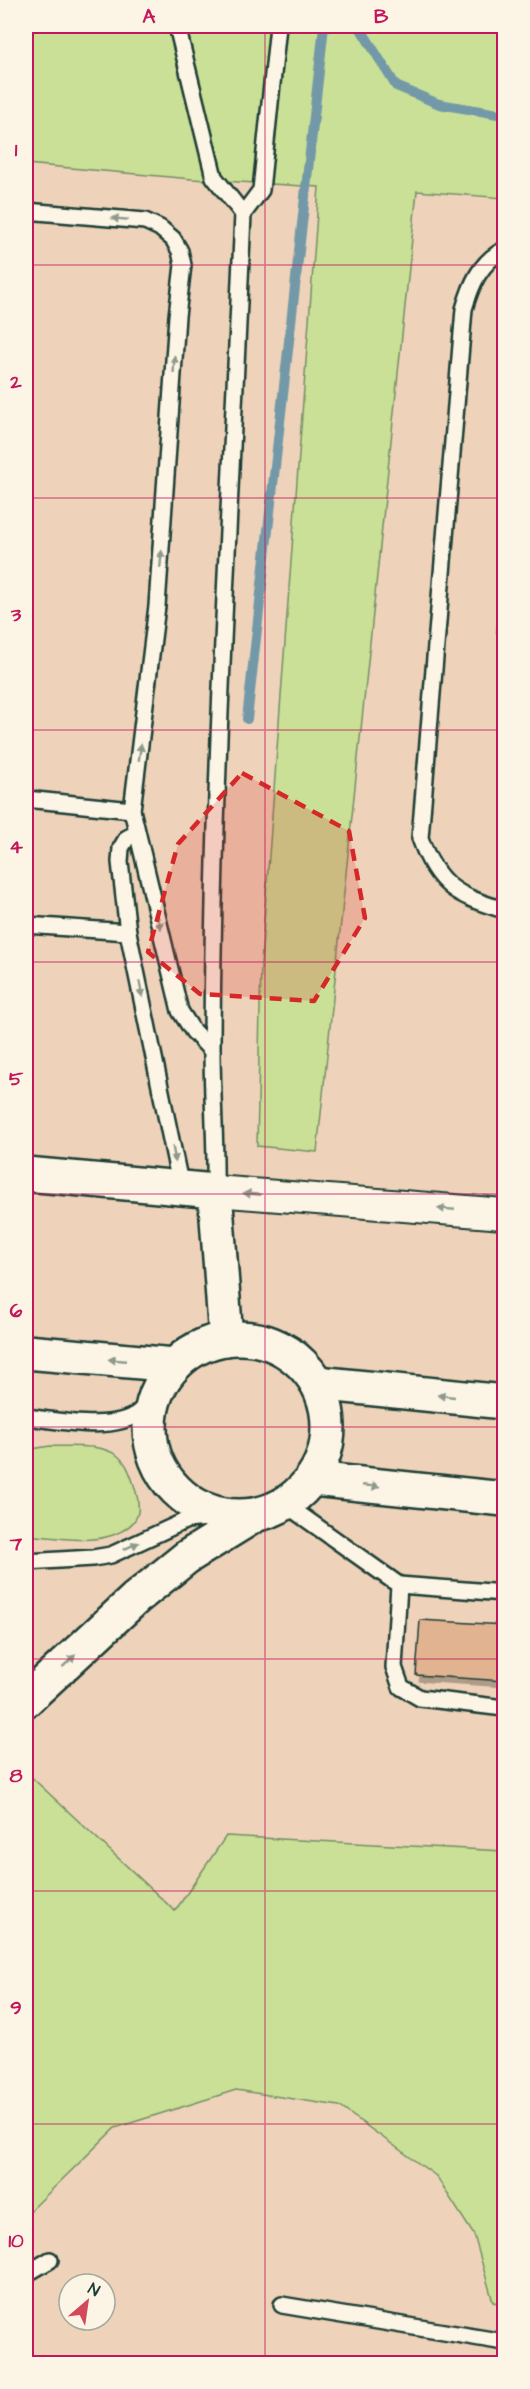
<svg xmlns="http://www.w3.org/2000/svg" width="530" height="2389" font-family="'Architects Daughter',sans-serif">
<defs>
<filter id="shadow"><feDropShadow dx="3.5" dy="6" stdDeviation="0" flood-color="#0004"/></filter>
</defs>
<rect width="100%" height="100%" fill="#f4e1cc"/>
<filter id="ink" filterUnits="userSpaceOnUse"><feTurbulence type="fractalNoise" baseFrequency=".0167" numOctaves="2"/><feDisplacementMap in="SourceGraphic" scale="12" xChannelSelector="R" yChannelSelector="G"/><feConvolveMatrix kernelMatrix="1 2 1 2 8 2 1 2 1" color-interpolation-filters="sRGB"/></filter>
<g filter="url(#ink)">
<path fill="#eed3ba" fill-rule="evenodd" d="M26,26H504V2363L26,2364ZM69,2284H105V2320H69Z"/>
<g fill="#c9e096" stroke="#748e65" stroke-width="1.5">
<path d="M26,26H504V198L417,191L317,1152L257,1146L261,963L319,187L192,179L26,164Z"/>
<path d="M50,1446C71,1447 101,1443 118,1456C126,1462 129,1471 132,1479C141,1506 145,1523 113,1535C87,1544 53,1537 26,1535V1450Z"/>
<path d="M26,1772L175,1911L226,1836L504,1851V2304L493,2302L474,2235L436,2176L339,2106L236,2090L115,2128L27,2214L26,2220Z"/>
</g>
<g fill="none" stroke-linecap="round" stroke-linejoin="round">
<g stroke="#7399a8" stroke-width="10">
<path d="M359,26L396,86L439,104L504,115"/>
<path d="M247,719L324,26"/>
</g>
</g>
<g fill="#e1b391" stroke="#1f3d34" stroke-width="1.5" filter="url(#shadow)">
<path d="M504,533V633H497Z"/>
<path d="M420,1620L504,1625V1681L416,1675Z"/>
</g>
<g fill="none" stroke-linecap="round" stroke-linejoin="round">
<g stroke="#1f3d34" stroke-width="20">
<g id="lane">
<path d="M177,26L214,177L243,214"/>
<path d="M26,211L145,221L160,228L173,239L180,251L183,265L177,316L157,606L132,810L180,1011L193,1031L212,1051"/>
<path d="M504,250C480,262 471,285 464,309L420,838C437,886 457,896 504,910"/>
<path d="M26,799L132,810"/>
<path d="M137,833L127,838L121,848L120,862L128,932L181,1188"/>
<path d="M26,925L128,932"/>
<path d="M215,1191C216,1143 212,1096 212,1049C213,771 231,492 243,214L261,190L278,26"/>
<path d="M26,1417C55,1420 115,1433 139,1412C148,1403 155,1392 162,1382"/>
<path d="M285,1504L399,1585L394,1667L401,1687L420,1698L504,1708"/>
<path d="M26,1562L93,1558L111,1555L187,1520L227,1516"/>
<path d="M399,1585L504,1593"/>
<path d="M26,2274L50,2260"/>
<path d="M282,2305L504,2342"/>
</g>
</g>
<g stroke="#1f3d34" stroke-width="34">
<path id="street" d="M215,1191L504,1214"/>
</g>
<g stroke="#1f3d34" stroke-width="38">
<g id="secondary">
<path d="M26,1174L215,1191L226,1339"/>
<circle cx="239" cy="1427" r="89"/>
<path d="M26,1352L175,1365"/>
<path d="M317,1383L504,1402"/>
<path d="M313,1479L504,1499"/>
<path d="M26,1700L136,1598L187,1557L255,1515"/>
</g>
</g>
<use href="#lane" stroke="#fcf5e5" stroke-width="15"/>
<use href="#street" stroke="#fcf5e5" stroke-width="30"/>
<use href="#secondary" stroke="#fcf5e5" stroke-width="33"/>
</g>
<defs><path id="oneway-solid" d="M-6-.8H1V-3.2L6.5 0L1 3.2V.8H-6Z" transform="scale(1.5)"/></defs>
<g fill="#8e998c">
<use href="#oneway-solid" transform="translate(120 219) rotate(-175)"/>
<use href="#oneway-solid" transform="translate(174 364) rotate(-87)"/>
<use href="#oneway-solid" transform="translate(161 559) rotate(-85)"/>
<use href="#oneway-solid" transform="translate(140 752) rotate(-82)"/>
<use href="#oneway-solid" transform="translate(159 921) rotate(77)"/>
<use href="#oneway-solid" transform="translate(141 989) rotate(78)"/>
<use href="#oneway-solid" transform="translate(174 1154) rotate(80)"/>
<use href="#oneway-solid" transform="translate(252 1194) rotate(-175)"/>
<use href="#oneway-solid" transform="translate(446 1209) rotate(-175)"/>
<use href="#oneway-solid" transform="translate(117 1360) rotate(-175)"/>
<use href="#oneway-solid" transform="translate(446 1396) rotate(-174)"/>
<use href="#oneway-solid" transform="translate(371 1486) rotate(5)"/>
<use href="#oneway-solid" transform="translate(131 1546) rotate(-25)"/>
<use href="#oneway-solid" transform="translate(69 1661) rotate(-43)"/>
</g>
</g>
<path fill="#d62828" fill-opacity="0.2" stroke="#d62828" stroke-width="4.5" stroke-dasharray="12 8" stroke-linejoin="round" d="M242,773L349,831L365,918L314,1001L200,994L148,952L178,844Z"/>
<path fill="none" stroke="#c2185b" stroke-width="1.5" stroke-opacity="0.55" d="M265,26V2364M26,265H504M26,498H504M26,730H504M26,962H504M26,1194H504M26,1427H504M26,1659H504M26,1891H504M26,2124H504"/>
<rect width="530" height="2389" fill="none" stroke="#fcf5e5" stroke-width="66"/>
<g transform="translate(87 2302) rotate(29)"><circle r="28" fill="#fcf5e5" stroke="#a4ab9e" stroke-width="1.5"/>
<path d="M0-4.5L10 22L0 15L-10 22Z" fill="#d1495b"/>
<text y="-9" font-size="16" font-weight="bold" text-anchor="middle" fill="#1f3d34">N</text>
</g>
<rect x="33" y="33" width="464" height="2323" fill="none" stroke="#c2185b" stroke-width="2"/>
<g font-size="20" text-anchor="middle" font-weight="bold" fill="#c2185b">
<text x="149" y="23">A</text>
<text x="381" y="23">B</text>
<text x="16" y="156">1</text>
<text x="16" y="388">2</text>
<text x="16" y="621">3</text>
<text x="16" y="853">4</text>
<text x="16" y="1085">5</text>
<text x="16" y="1317">6</text>
<text x="16" y="1550">7</text>
<text x="16" y="1782">8</text>
<text x="16" y="2014">9</text>
<text x="16" y="2247">10</text>
</g>
</svg>
